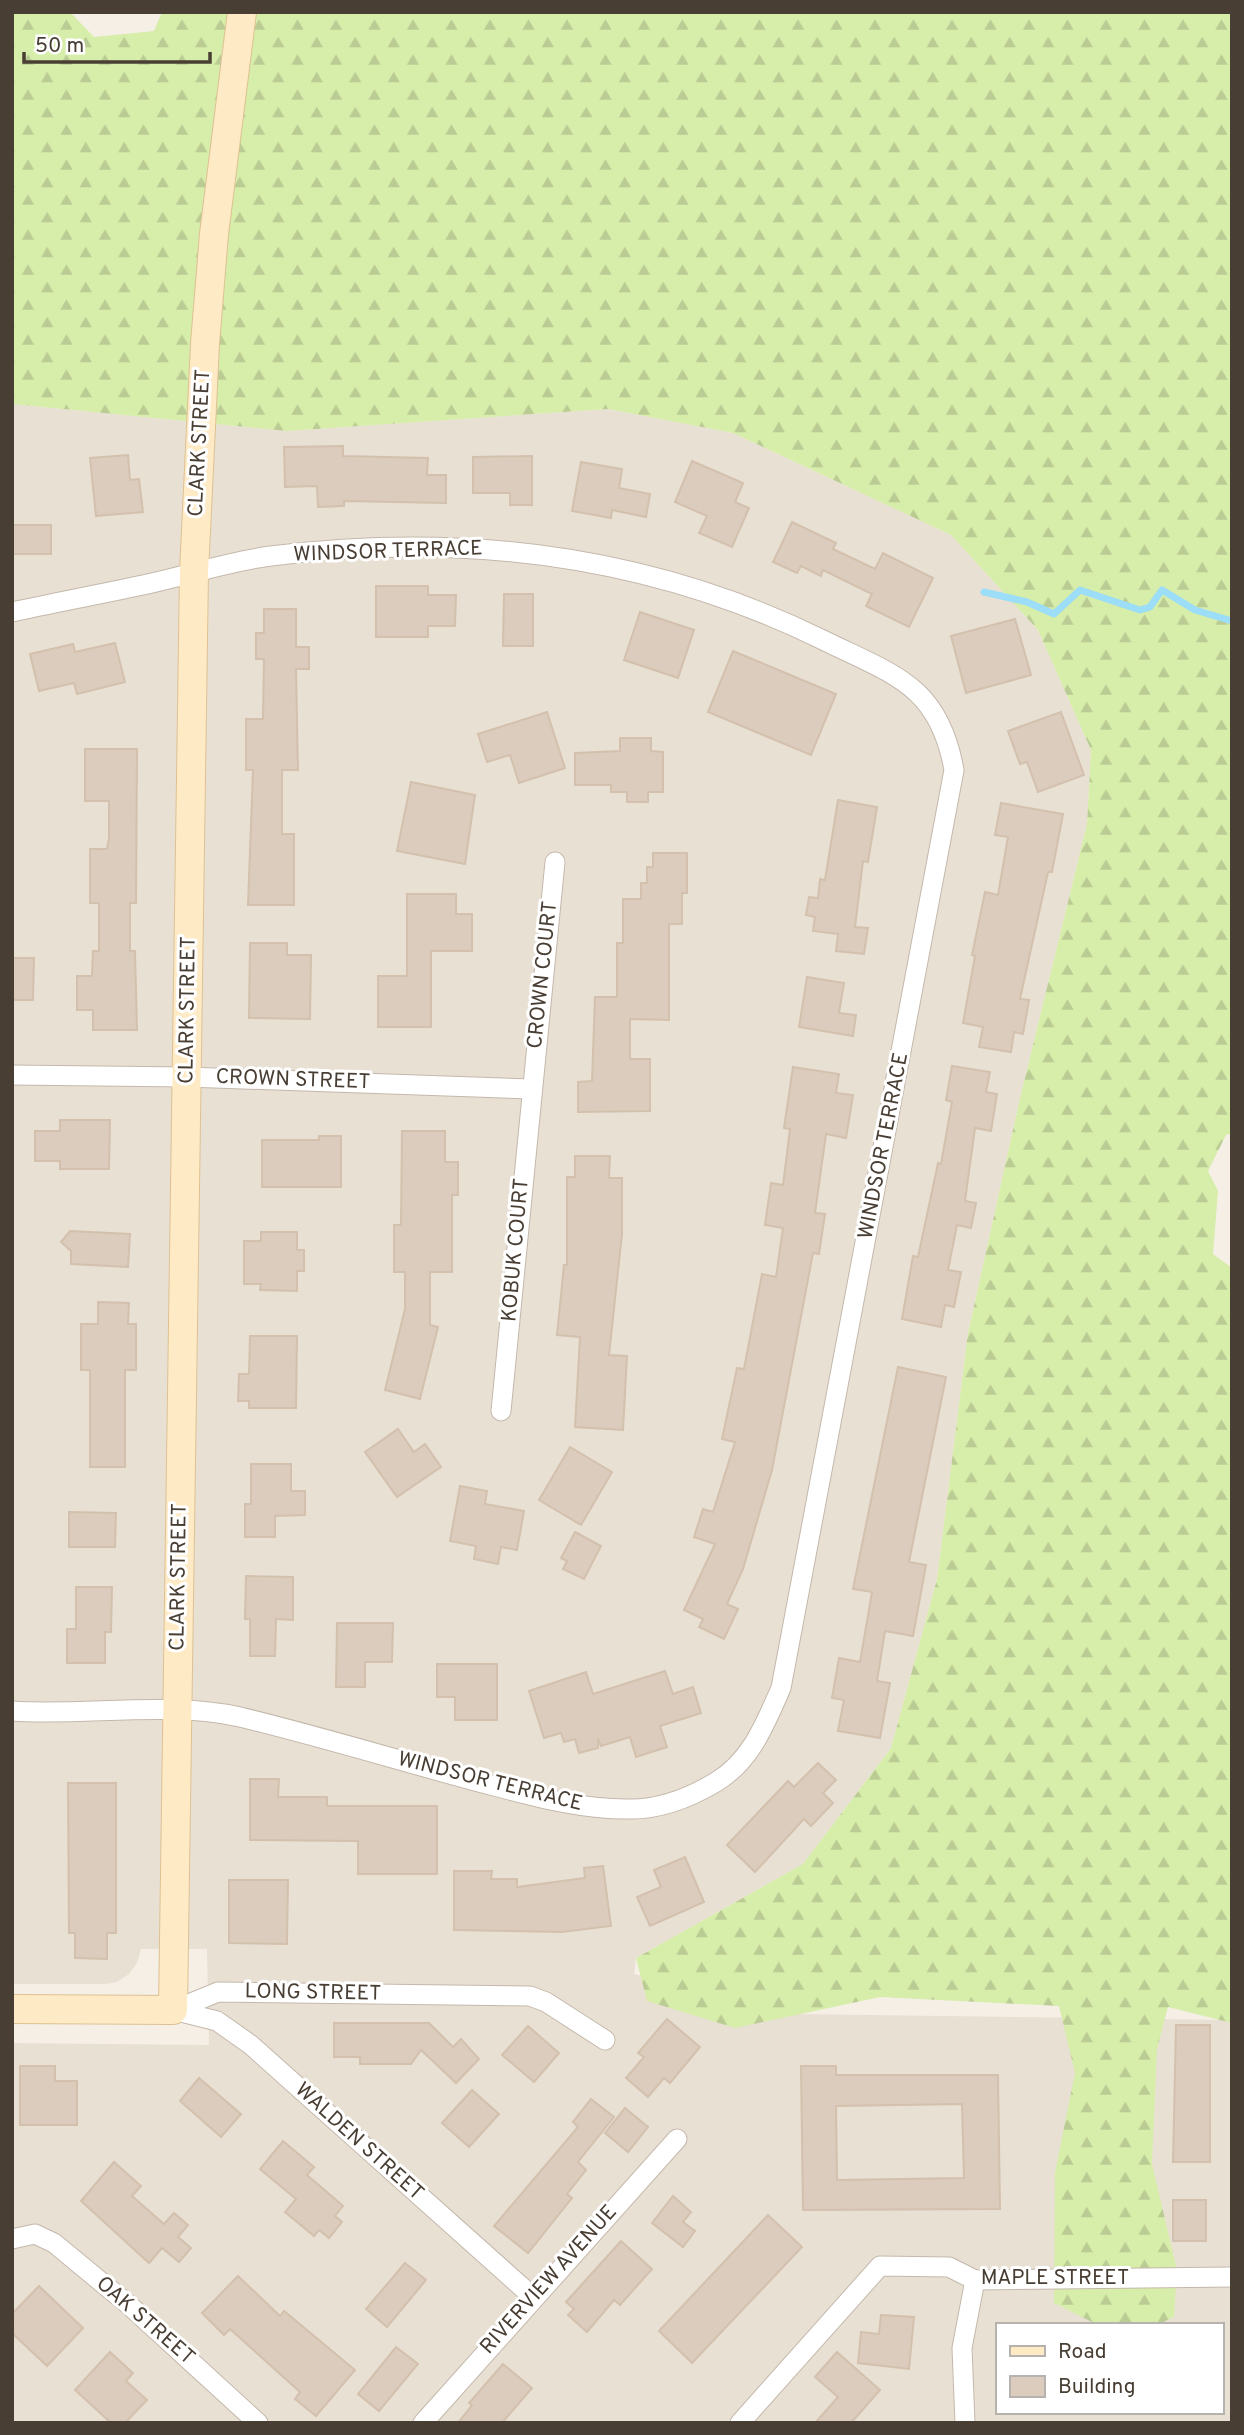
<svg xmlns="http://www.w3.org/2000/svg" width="1244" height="2435" font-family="Overpass,sans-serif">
<defs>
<pattern id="forest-firs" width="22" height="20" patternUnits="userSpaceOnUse" patternTransform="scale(1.75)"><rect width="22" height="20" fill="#d7edaa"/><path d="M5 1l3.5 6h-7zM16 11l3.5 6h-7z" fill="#bacc93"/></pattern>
</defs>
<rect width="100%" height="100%" fill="#f5efe6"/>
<path fill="#e9e0d4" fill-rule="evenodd" d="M12,404L287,431L608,409L733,433L951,535L1038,630L1091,750L1087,824L1020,1098L968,1333L937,1579L891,1748L803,1864L636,1958L634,1974L795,2014L1232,2020V2423H12V2043L209,2045L207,1949H141L137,1963L129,1974L117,1982L105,1984H12ZM997,2325H1221V2412H997Z"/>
<path fill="url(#forest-firs)" d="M12,12H70L94,37L154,31L162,12H1232V1133L1226,1135L1208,1171L1218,1191L1213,1254L1232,1268V2023L1168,2007L1157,2049L1152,2164L1177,2270L1174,2317L1157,2325H1098L1054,2303L1055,2172L1075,2073L1059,2006L880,1997L735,2028L647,2001L636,1958L803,1864L891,1748L937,1579L968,1333L1020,1098L1087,824L1091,750L1038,630L951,535L733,433L608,409L287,431L12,404Z"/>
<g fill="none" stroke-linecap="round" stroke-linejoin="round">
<path stroke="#9cddf8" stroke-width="7" d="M984,592L1027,602L1054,614L1080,590L1140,610L1150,607L1162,590L1195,610L1232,621"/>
</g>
<g fill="#dbccbd" stroke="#d3c0ad" stroke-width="2" fill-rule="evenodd">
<path d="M343,446V456L428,458L427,475H446V503L344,501V506L318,507L317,486L285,487L284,447Z"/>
<path d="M128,455L130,480L139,479L143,512L96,516L90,458Z"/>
<path d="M532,456V505H510V493H473V457Z"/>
<path d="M692,461L743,483L735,502L749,508L732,547L699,533L707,516L675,502Z"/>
<path d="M581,462L622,469L619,488L650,494L646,517L612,510L611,518L572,511Z"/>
<path d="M792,522L836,543L833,549L875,569L883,553L933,578L909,627L866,606L872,594L823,570L821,576L801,566L797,573L773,562Z"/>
<rect x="12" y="525" width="39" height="29"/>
<path d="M376,586H428V595H456L455,626H428V637H376Z"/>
<path d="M504,594H533V646H503Z"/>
<path d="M264,609H296V647H309V669H296L298,770H282V834H294V905H248L253,770H246V719H263L264,659H256V633H264Z"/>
<path d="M640,612L694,630L678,678L624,660Z"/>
<path d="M1015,619L1031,675L966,693L951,636Z"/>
<path d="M115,643L125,682L77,694L74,683L39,691L30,654L73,644L75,652Z"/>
<path d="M733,651L836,694L811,755L708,712Z"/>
<path d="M547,712L565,768L519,783L510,755L487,762L478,734Z"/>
<path d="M1061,712L1084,775L1038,792L1027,762L1020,764L1008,731Z"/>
<path d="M620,738H651V751L663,752V792H648V802H627V792H611V785H575V753L620,751Z"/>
<path d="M85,749H137L136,903H130V951H135L137,1030H93V1010H77V976H92L93,951H99V903H90V849H107L109,838V801H85Z"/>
<path d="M411,782L475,795L465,864L397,851Z"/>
<path d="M838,800L877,807L868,862L863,861L855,927L868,928L864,954L836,951L838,934L813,931L815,917L806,915L809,897L818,898L820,879L825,880Z"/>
<path d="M1001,803L1063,814L1052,872H1048L1020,999L1029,1000L1023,1034L1014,1032L1011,1052L979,1047L983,1027L963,1023L975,956L972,955L985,892L998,895L1008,837L995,835Z"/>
<path d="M653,853H687V893H682V924H669V1020L630,1019V1059H650V1111L578,1112V1082L592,1081L595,997H617V943H623V899H641V883H647V867H653Z"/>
<path d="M407,894H456V914H472V951H431V1027H378V976H407Z"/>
<path d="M250,943H287V955H311L310,1019L249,1018Z"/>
<path d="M12,958H34L33,1000H12Z"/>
<path d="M807,977L844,983L839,1013L856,1015L853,1036L799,1027Z"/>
<path d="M952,1066L990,1072L986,1092L997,1094L991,1131L975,1128L965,1201L976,1203L971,1228L957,1225L948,1270L961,1272L954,1307L945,1305L941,1327L902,1319L913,1256L918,1257L938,1163L941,1164L952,1102L946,1100Z"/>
<path d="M793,1067L839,1074L836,1093L853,1095L846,1138L826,1134L815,1213L825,1214L819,1254L813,1253L772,1470L743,1569L727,1604L738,1609L724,1639L699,1627L703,1619L684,1610L715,1544L694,1537L703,1509L713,1512L735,1442L722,1439L737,1368L744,1369L762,1274L776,1277L783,1228L765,1225L771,1183L783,1185L790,1129L784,1128Z"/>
<path d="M60,1120H110L109,1169H60V1161H35V1131H60Z"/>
<path d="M402,1131H445V1162H458V1195H452V1272H430V1325L438,1327L420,1399L385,1390L405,1309V1272H394V1225H401Z"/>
<path d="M319,1136H341V1187H262V1140H319Z"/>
<path d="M575,1156H610L609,1178H622V1234L609,1355L627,1356L623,1430L575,1427L580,1337L557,1335L564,1265H567V1177H575Z"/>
<path d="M70,1231L130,1234L128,1267L71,1264V1251L61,1242Z"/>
<path d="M261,1232H297V1250H304V1271H297V1291L260,1290L261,1284H244V1241H261Z"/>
<path d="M98,1302L129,1303L128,1324H136V1370H125V1467H90V1370H81V1324H98Z"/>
<path d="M250,1336H297L296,1408H249V1401H238L239,1374H249Z"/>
<path d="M898,1367L946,1377L909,1562L926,1565L913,1636L885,1631L877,1681L890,1683L880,1738L838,1731L844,1700L832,1698L839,1658L860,1662L872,1592L853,1589Z"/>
<path d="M398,1429L414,1452L425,1444L441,1467L397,1497L365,1452Z"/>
<path d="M570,1447L612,1472L581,1525L539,1500Z"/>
<path d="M251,1464H291V1491H305V1515L275,1516V1537H245V1504H251Z"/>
<path d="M460,1486L487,1491L485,1504L524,1511L517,1550L501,1547L498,1564L474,1559L476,1546L450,1541Z"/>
<path d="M69,1512L116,1513L115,1547H69Z"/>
<path d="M575,1532L601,1546L584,1579L563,1569L567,1561L561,1558Z"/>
<path d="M246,1576L293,1577V1620L276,1619L275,1656H250V1619H245Z"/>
<path d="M76,1587H112L111,1632H105V1663H67V1629H76Z"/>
<path d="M337,1623H393L392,1662H365V1687H336Z"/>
<path d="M437,1664H497V1720H455V1697H437Z"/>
<path d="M665,1671L673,1694L693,1687L701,1713L660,1726L667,1747L636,1757L630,1737L601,1746L598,1739V1748L579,1753L575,1739L564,1742L561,1733L544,1738L529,1691L586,1672L593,1694Z"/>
<path d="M818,1763L836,1780L823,1793L833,1803L811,1826L804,1819L755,1872L727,1845L788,1781L794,1787Z"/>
<path d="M250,1779H279L278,1797H327V1806H437V1874H358V1841L250,1840Z"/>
<path d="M68,1783H116V1933H107V1959L75,1958V1933H69Z"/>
<path d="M685,1857L704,1902L650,1926L637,1897L661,1887L654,1870Z"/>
<path d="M603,1866L611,1926L562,1932L454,1930V1871H492L491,1879H517V1887L585,1878L584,1868Z"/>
<path d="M229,1880H288L287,1944L229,1943Z"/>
<path d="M667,2019L700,2047L670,2083L664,2078L648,2097L626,2078L644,2057L638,2053Z"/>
<path d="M334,2023H429L453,2047L461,2039L479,2059L456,2083L421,2050L411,2064H360V2057H334Z"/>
<path d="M1176,2025H1210V2162H1173Z"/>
<path d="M528,2026L559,2053L534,2082L502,2055Z"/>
<path d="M20,2066H55V2081H77V2125H20Z"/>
<path d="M801,2066H836V2075H998L1000,2209L803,2210ZM962,2104L964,2178L837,2180L836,2106Z"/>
<path d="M199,2078L241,2114L221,2137L180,2101Z"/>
<path d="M472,2090L499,2114L469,2147L442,2123Z"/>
<path d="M591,2099L614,2117L578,2162L586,2170L567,2194L572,2198L528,2253L494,2226L578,2127L573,2122Z"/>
<path d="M625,2108L648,2127L628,2152L605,2133Z"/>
<path d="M283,2141L314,2167L307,2175L343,2206L335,2216L342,2222L329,2238L319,2230L314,2236L285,2212L296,2199L260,2169Z"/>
<path d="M114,2162L141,2186L132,2196L164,2224L174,2213L188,2225L178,2237L191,2248L179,2262L162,2248L149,2263L81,2201Z"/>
<path d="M673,2196L691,2212L683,2222L695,2231L683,2247L652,2223Z"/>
<rect x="1173" y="2200" width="33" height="41"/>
<path d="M768,2215L802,2247L692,2363L659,2331Z"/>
<path d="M621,2241L652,2269L620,2305L614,2300L587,2332L568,2315L574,2309L566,2302Z"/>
<path d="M405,2263L426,2280L387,2327L366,2309Z"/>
<path d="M238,2276L280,2316L284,2311L355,2370L316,2416L295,2399L300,2392L230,2329L224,2335L202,2313Z"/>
<path d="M39,2286L83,2328L47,2366L12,2333V2314Z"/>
<path d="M881,2315L914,2317L909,2369L858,2363L861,2332L879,2334Z"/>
<path d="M396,2347L418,2364L379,2411L358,2394Z"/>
<path d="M110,2352L133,2373L126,2381L147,2400L125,2423H111L75,2390Z"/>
<path d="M837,2352L880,2390L851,2423H815L838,2397L815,2377Z"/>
<path d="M503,2364L532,2388L502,2423H458L472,2405L469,2403Z"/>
</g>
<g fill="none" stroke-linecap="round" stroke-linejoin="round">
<g stroke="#c4b8ab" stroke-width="21">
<g id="street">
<path d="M12,612C59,602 106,593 152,583C192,574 231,561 271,556C462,532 650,555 823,640C894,675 939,685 954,770L781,1688C765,1724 751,1761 716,1782C691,1797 661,1809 631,1809C578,1810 526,1794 475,1781C397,1760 319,1736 240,1717C169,1701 85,1716 12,1711"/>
<path d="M12,1075L187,1077L531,1089"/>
<path d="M501,1411L555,862"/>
<path d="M173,2010L217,2021L251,2045L533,2297"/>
<path d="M174,2010L218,1992L530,1996L546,2002L605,2040"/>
<path d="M12,2239L35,2234L54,2243L129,2305L258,2423"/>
<path d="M423,2423L677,2139"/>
<path d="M740,2423L880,2266L949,2267L975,2280L1232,2277"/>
<path d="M965,2423L962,2348L975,2280"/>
</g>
</g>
<g stroke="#ddc193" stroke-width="30">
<path id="secondary" d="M12,2009L173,2010L194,572L205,344L214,234L242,12"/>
</g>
<use href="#street" stroke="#fff" stroke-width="19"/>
<use href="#secondary" stroke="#ffeac6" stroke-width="28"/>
</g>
<g text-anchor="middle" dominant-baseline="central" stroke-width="6" stroke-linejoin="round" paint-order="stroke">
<g font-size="21" fill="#483e34" stroke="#fff">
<text transform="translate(200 443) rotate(-87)">CLARK STREET</text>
<text transform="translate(388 552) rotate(-2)">WINDSOR TERRACE</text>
<text transform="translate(543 975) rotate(-84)">CROWN COURT</text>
<text transform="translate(188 1010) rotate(-89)">CLARK STREET</text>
<text transform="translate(293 1080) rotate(2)">CROWN STREET</text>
<text transform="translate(884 1146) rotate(-79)">WINDSOR TERRACE</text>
<text transform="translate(516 1250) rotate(-85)">KOBUK COURT</text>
<text transform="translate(179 1577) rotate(-89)">CLARK STREET</text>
<text transform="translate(490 1782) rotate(14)">WINDSOR TERRACE</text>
<text transform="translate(313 1993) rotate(1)">LONG STREET</text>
<text transform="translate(359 2142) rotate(42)">WALDEN STREET</text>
<text x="1055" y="2278">MAPLE STREET</text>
<text transform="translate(549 2280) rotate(-48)">RIVERVIEW AVENUE</text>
<text transform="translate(145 2321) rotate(41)">OAK STREET</text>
</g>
</g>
<rect width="1244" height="2435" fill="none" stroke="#483e34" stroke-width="28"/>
<rect x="996" y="2323" width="228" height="91" fill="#ffffff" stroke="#b6b2ae" stroke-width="2"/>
<rect x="1010" y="2346" width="35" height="10" fill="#ffeac6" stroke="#b6b2ae" stroke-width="2"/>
<text x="1058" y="2358" font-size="21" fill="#483e34">Road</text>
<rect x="1010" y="2376" width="35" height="21" fill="#dbccbd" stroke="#b6b2ae" stroke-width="2"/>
<text x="1058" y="2393" font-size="21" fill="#483e34">Building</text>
<path d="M24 52v10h186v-10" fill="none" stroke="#483e34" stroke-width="3.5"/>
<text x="35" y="52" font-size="21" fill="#483e34" stroke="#ffffff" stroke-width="5" paint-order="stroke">50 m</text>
</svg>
